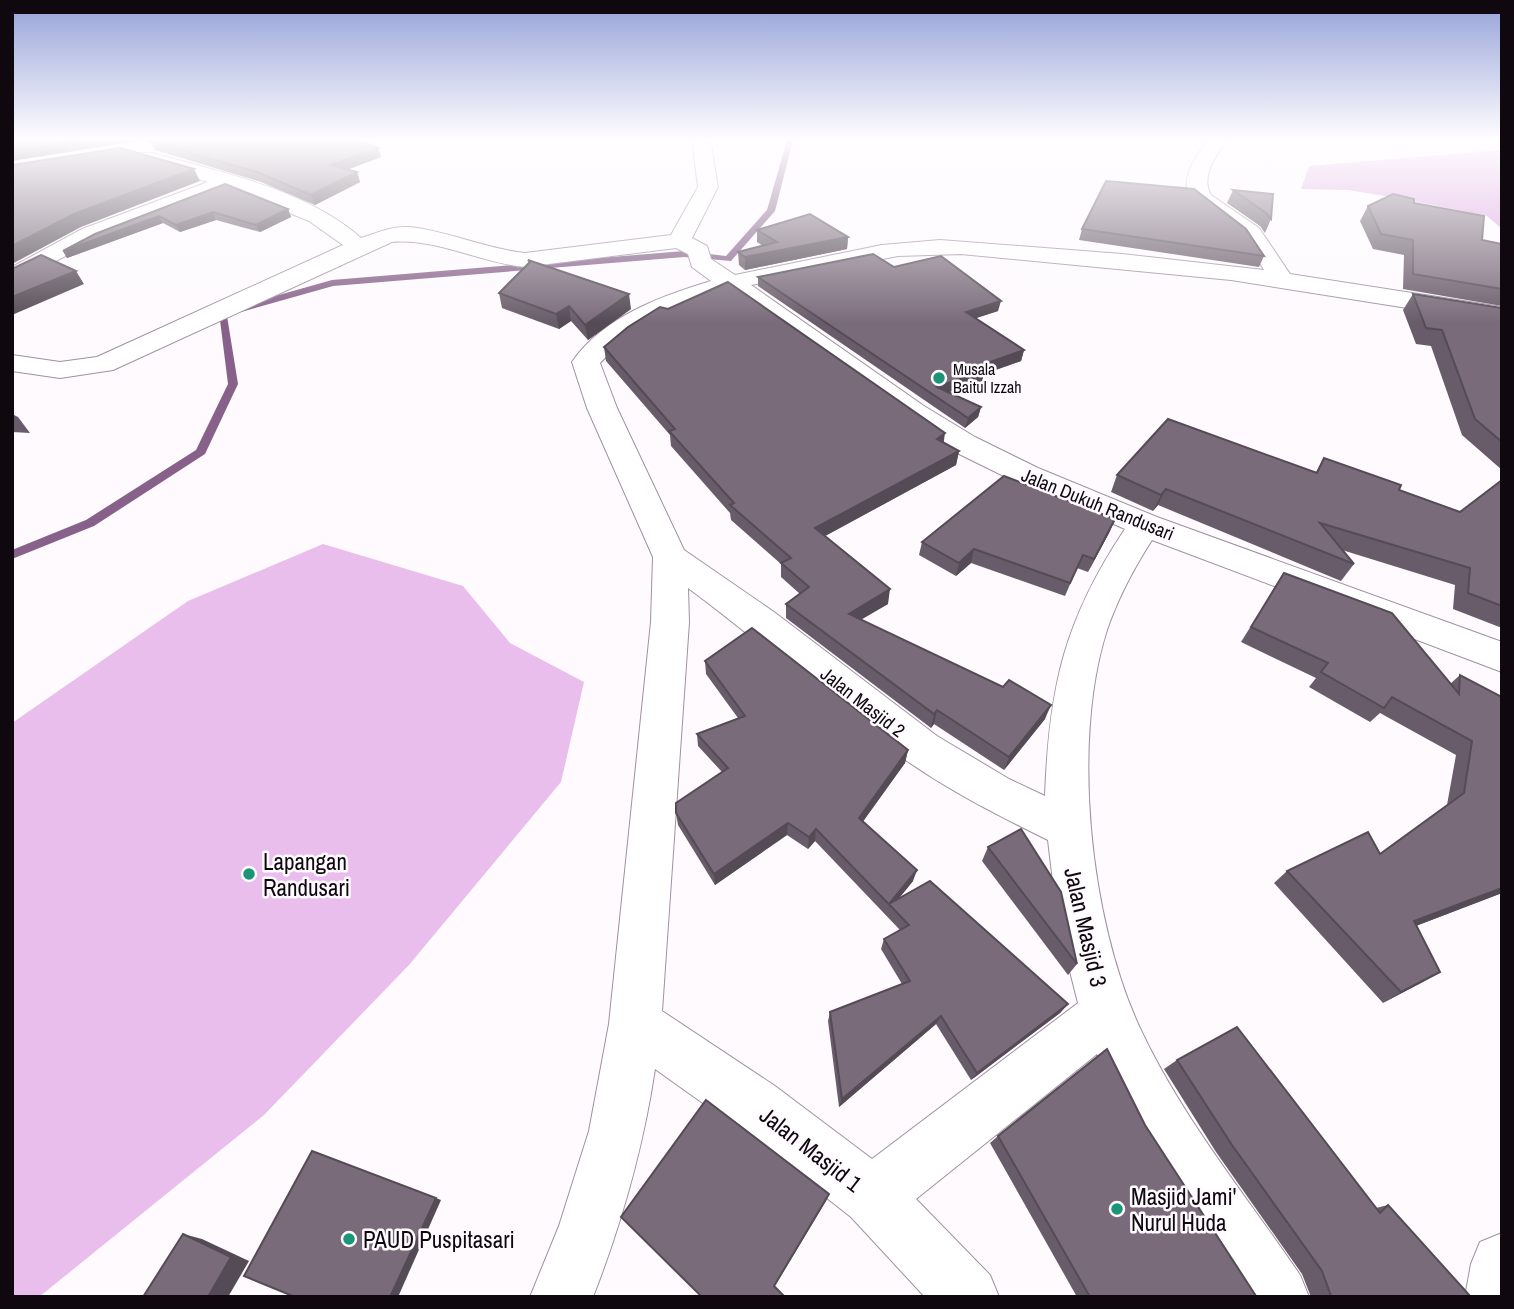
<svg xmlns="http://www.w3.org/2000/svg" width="1514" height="1309" font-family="'Archivo Narrow',sans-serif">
<rect width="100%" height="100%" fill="#fefafe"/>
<path fill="#e9beec" d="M323,544L463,586L510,643L584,682L561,782L409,965L264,1115L39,1297H12V723L188,601Z"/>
<path fill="#d9a4de" d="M1502,150V229L1487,216L1398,198L1348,190L1301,189L1309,166Z"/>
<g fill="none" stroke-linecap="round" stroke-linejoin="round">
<path fill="#87618a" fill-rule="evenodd" d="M787,140H793L775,211L731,261L684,257L333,286L227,316L238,384L205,454L94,526L12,559V550L86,520L196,450L228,384L219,312L332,280L684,251L726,256L767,210Z"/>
<g stroke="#a090a1" stroke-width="2">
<g id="street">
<path d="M692,140H710L718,187L692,238L707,246L711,259L735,275L882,245L940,240L1122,254L1264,270C1258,260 1251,247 1243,238C1208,199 1157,207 1208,140H1227C1216,156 1200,176 1211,195L1259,228L1290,274L1502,307V323L1231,280L961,254L898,256L751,285L924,406L975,437L1038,468L1157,517L1502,642V672L1152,540C1134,568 1118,598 1107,630C1071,742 1090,919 1139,1026C1180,1115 1245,1194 1300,1275L1309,1297H1241L1135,1131L1097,1054L916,1199L990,1275L999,1297H925L851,1217L735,1126L655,1069C643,1149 622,1222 593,1297H530L559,1226L589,1131L609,1024L651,622L653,557L587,408L572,362C603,317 661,296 711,281L692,267L688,254L676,248L525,267C481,263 436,238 392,242L113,370L60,378L12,371V355L60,362L97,357L343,245L309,221L228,188L98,239L12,284V267L82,229L208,182L139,161L136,157L139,153H153C223,173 305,189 361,238C376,233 392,226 409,227C445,230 486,249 525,253L671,235L698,187ZM727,291L953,451L1016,482L1125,529C1064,620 1049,688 1045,796L1009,779L937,736L774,612L684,550L617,408L600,363C635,326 679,306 727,291ZM688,588C763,643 832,707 907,761C952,792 999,816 1048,840L1058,924L1078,1003L872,1159L775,1086L662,1011L689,622Z"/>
<path d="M1502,1233V1297H1465L1471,1264L1480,1242Z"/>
</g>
</g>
<use href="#street" fill="#fff" fill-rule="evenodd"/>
</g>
<g fill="#695c6a">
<path d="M150,141L378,148L381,157L347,170L357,172L360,182L315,205L261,182L155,150Z"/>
<path d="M225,184L288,209L291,217L260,232L216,220L180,232L163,223L67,258L63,251Z"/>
<path d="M1233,190L1273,194L1271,219L1265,233L1260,226L1227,203Z"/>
<path d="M1414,203L1482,240L1502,244V306L1403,289L1404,255L1373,249L1360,221L1368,206Z"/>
<path d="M1082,229L1264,256L1259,267L1079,240Z"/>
<path d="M757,230L848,237L847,249L745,270L739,265L738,252L763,246L757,242Z"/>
<path d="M528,260L631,309L588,340L571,321L559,329L502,308L499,293L529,264Z"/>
<path d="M894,267L998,311L976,318L1024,350L1021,361L984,374L982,381L949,392L981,407L978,417L965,428L758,286V277Z"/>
<path d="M1413,294L1502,308V470L1462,435L1431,346L1416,344L1403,310Z"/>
<path d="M604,347L943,442L959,451L956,465L825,536L888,604L861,619L1045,719L1004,770L934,724L931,728L786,618V604L800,594L781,577V564L731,520L730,513L671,446L670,435L606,361Z"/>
<path d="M12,414L18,417L30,433L12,432Z"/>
<path d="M1324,458L1399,490L1460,512L1502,480V628L1453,609L1455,585L1342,550L1354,564L1341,581L1158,505L1153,511L1111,492L1117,475L1316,472Z"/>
<path d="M1115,519L1109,533L1088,572L1077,568L1065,596L971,563L956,576L919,555L922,542Z"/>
<path d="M1284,573L1450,684L1460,675L1502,893L1416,926L1440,972L1383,1003L1274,883L1287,871L1380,854L1447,805L1456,755L1380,713L1370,722L1309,687L1316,678L1241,642Z"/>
<path d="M705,661L908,750L905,763L863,821L913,881L899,898L1068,1004L1060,1013L971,1080L936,1024L839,1107L828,1021L830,1012L902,984L881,949L884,939L900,930L815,841L808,849L787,835L715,885L678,825L676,813L722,772L698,746L697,734L738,718L706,674Z"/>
<path d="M988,847L1077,964L1068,975L982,861Z"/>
<path d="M1177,1060L1376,1208L1388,1205L1471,1297H1311L1302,1274L1216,1152L1164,1069Z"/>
<path d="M1145,1125L1256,1296L1281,1297H1077L990,1143L998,1136Z"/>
</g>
<g fill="#554b56">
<path d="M80,140H143L12,161V151Z"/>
<path d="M378,148L381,157L334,174L330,165Z"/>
<path d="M194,169L200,181L81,227L12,264V246L74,214Z"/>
<path d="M357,172L360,182L315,205L311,195Z"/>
<path d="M288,209L291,217L260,232L256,225Z"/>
<path d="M213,212L216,220L180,232L176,225Z"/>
<path d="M159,216L163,223L67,258L63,251Z"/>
<path d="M848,237L847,249L745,270V257Z"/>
<path d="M76,271L84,284L12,315V297Z"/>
<path d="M629,294L631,309L588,340L585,325Z"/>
<path d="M1001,301L998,311L964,322L966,312Z"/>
<path d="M569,306L571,321L559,329L556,314Z"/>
<path d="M1024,350L1021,361L984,374L982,381L935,397L937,387L979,366Z"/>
<path d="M981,407L978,417L965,428L968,418Z"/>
<path d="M945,433L943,447L937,439Z"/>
<path d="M959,451L956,465L814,542L815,528Z"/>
<path d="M1166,489L1158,505L1153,511L1161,495Z"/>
<path d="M1115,519L1109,533L1088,572L1094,559Z"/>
<path d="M974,549L971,563L956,576L959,563Z"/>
<path d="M890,589L888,604L847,628L849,614Z"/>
<path d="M1051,705L1045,719L1004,770L1009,757Z"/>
<path d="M937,710L934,724L931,728L934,714Z"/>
<path d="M908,750L905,763L857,830L859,818Z"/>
<path d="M788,823L787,835L715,885L714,874Z"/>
<path d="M816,829L815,841L808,849L809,837Z"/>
<path d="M917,870L913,881L892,907L889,904Z"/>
<path d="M1502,888V893L1397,933L1414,921Z"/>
<path d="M1440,972L1421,983L1383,1003L1401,992Z"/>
<path d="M1068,1004L1060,1013L971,1080L977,1073Z"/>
<path d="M941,1016L936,1024L839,1107L842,1099Z"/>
<path d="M829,1194L826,1201L773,1289L774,1286Z"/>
<path d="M436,1198L441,1200L398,1297H390Z"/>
<path d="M183,1234L202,1239L249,1261L228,1297H208Z"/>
</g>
<g fill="#7a6b7b" stroke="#554b56" stroke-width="2">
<path d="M12,140H80L12,151Z"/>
<path d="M152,140H358L378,148L330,165L357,172L311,195L257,172L150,141Z"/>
<path d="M120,148L194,169L74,214L12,246V165Z"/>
<path d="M1106,181L1194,189L1246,229L1264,256L1082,229Z"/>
<path d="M225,184L288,209L256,225L213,212L176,225L159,216L63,251L95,234Z"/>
<path d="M1233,190L1273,194L1271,219L1266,213Z"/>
<path d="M1393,194L1414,199V203L1484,216L1482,240L1502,244V289L1413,274V240L1381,234L1368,206Z"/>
<path d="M810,214L848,237L745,257L738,252L777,242L757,230Z"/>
<path d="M873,254L894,267L941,256L1001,301L966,312L1024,350L979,366L985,370L937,387L981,407L968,418L758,277Z"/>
<path d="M41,255L76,271L12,297V269Z"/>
<path d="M528,260L629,294L585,325L569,306L556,314L499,293L530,262Z"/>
<path d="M728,282L945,433L937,439L959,451L815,528L890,589L849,614L1003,687L1009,680L1051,705L1009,757L937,710L934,714L786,604L809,587L781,563L791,558L730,505L734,503L669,431L675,429L604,347L628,327L660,307L668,309Z"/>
<path d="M1413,294L1502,308V442L1475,419L1442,330L1426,328Z"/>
<path d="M1168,419L1317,473L1324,458L1401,485L1399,490L1460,512L1502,480V606L1468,593L1470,568L1320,523L1354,564L1166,489L1161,495L1117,475Z"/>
<path d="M1004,476L1115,519L1094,559L1083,555L1070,583L974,549L959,563L922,542Z"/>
<path d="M1284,573L1392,613L1459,694L1460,675L1502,697V888L1414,921L1440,972L1401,992L1287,871L1368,832L1380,854L1464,793L1472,741L1392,697L1384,708L1321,672L1328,663L1251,627Z"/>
<path d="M752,628L908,750L859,818L917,870L889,904L930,881L1068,1004L977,1073L941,1016L842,1099L830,1012L910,981L884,939L909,925L816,829L809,837L788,823L714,874L676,813V803L728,768L697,734L745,716L705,661Z"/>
<path d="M1021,829L1061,892L1077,964L988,847Z"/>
<path d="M1237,1027L1380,1213L1388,1205L1471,1297H1324L1331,1296L1322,1271L1232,1145L1177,1060Z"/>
<path d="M1107,1049L1145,1125L1256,1296L1281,1297H1090L998,1136Z"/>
<path d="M706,1100L829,1194L774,1286L785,1297H702L621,1217Z"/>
<path d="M312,1151L436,1198L390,1297H295L244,1276Z"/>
<path d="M183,1234L231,1257L208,1297H143Z"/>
</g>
<linearGradient id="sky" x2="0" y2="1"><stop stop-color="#95a2d8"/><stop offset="0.43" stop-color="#fffdff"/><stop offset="1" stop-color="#fffdff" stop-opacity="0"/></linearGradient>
<rect width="1514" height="323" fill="url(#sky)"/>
<g fill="#1b947a" stroke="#fefafe" stroke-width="2.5">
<circle cx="939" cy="378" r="7"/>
<circle cx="249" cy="874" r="7"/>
<circle cx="1117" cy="1209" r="7"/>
<circle cx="349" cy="1239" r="7"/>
</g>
<g text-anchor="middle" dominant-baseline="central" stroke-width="5" stroke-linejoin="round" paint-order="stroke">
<g font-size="16" fill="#0f090f" stroke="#fefafe" text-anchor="start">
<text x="953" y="369">Musala<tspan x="953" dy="18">Baitul Izzah</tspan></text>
</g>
<g font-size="19" fill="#0f090f" stroke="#fefafe">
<text transform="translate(1098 504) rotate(22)">Jalan Dukuh Randusari</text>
<text transform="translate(863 702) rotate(38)">Jalan Masjid 2</text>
</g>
<g font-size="23" fill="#0f090f" stroke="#fefafe" text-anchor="start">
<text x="263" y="861">Lapangan<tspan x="263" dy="26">Randusari</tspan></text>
<text x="1131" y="1196">Masjid Jami'<tspan x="1131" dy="26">Nurul Huda</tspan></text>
<text x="363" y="1239">PAUD Puspitasari</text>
</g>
<g font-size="23" fill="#0f090f" stroke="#fefafe">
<text transform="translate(1086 927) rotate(77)">Jalan Masjid 3</text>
<text transform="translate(811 1149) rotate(38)">Jalan Masjid 1</text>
</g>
</g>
<rect width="1514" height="1309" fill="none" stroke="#0f090f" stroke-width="28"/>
</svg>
